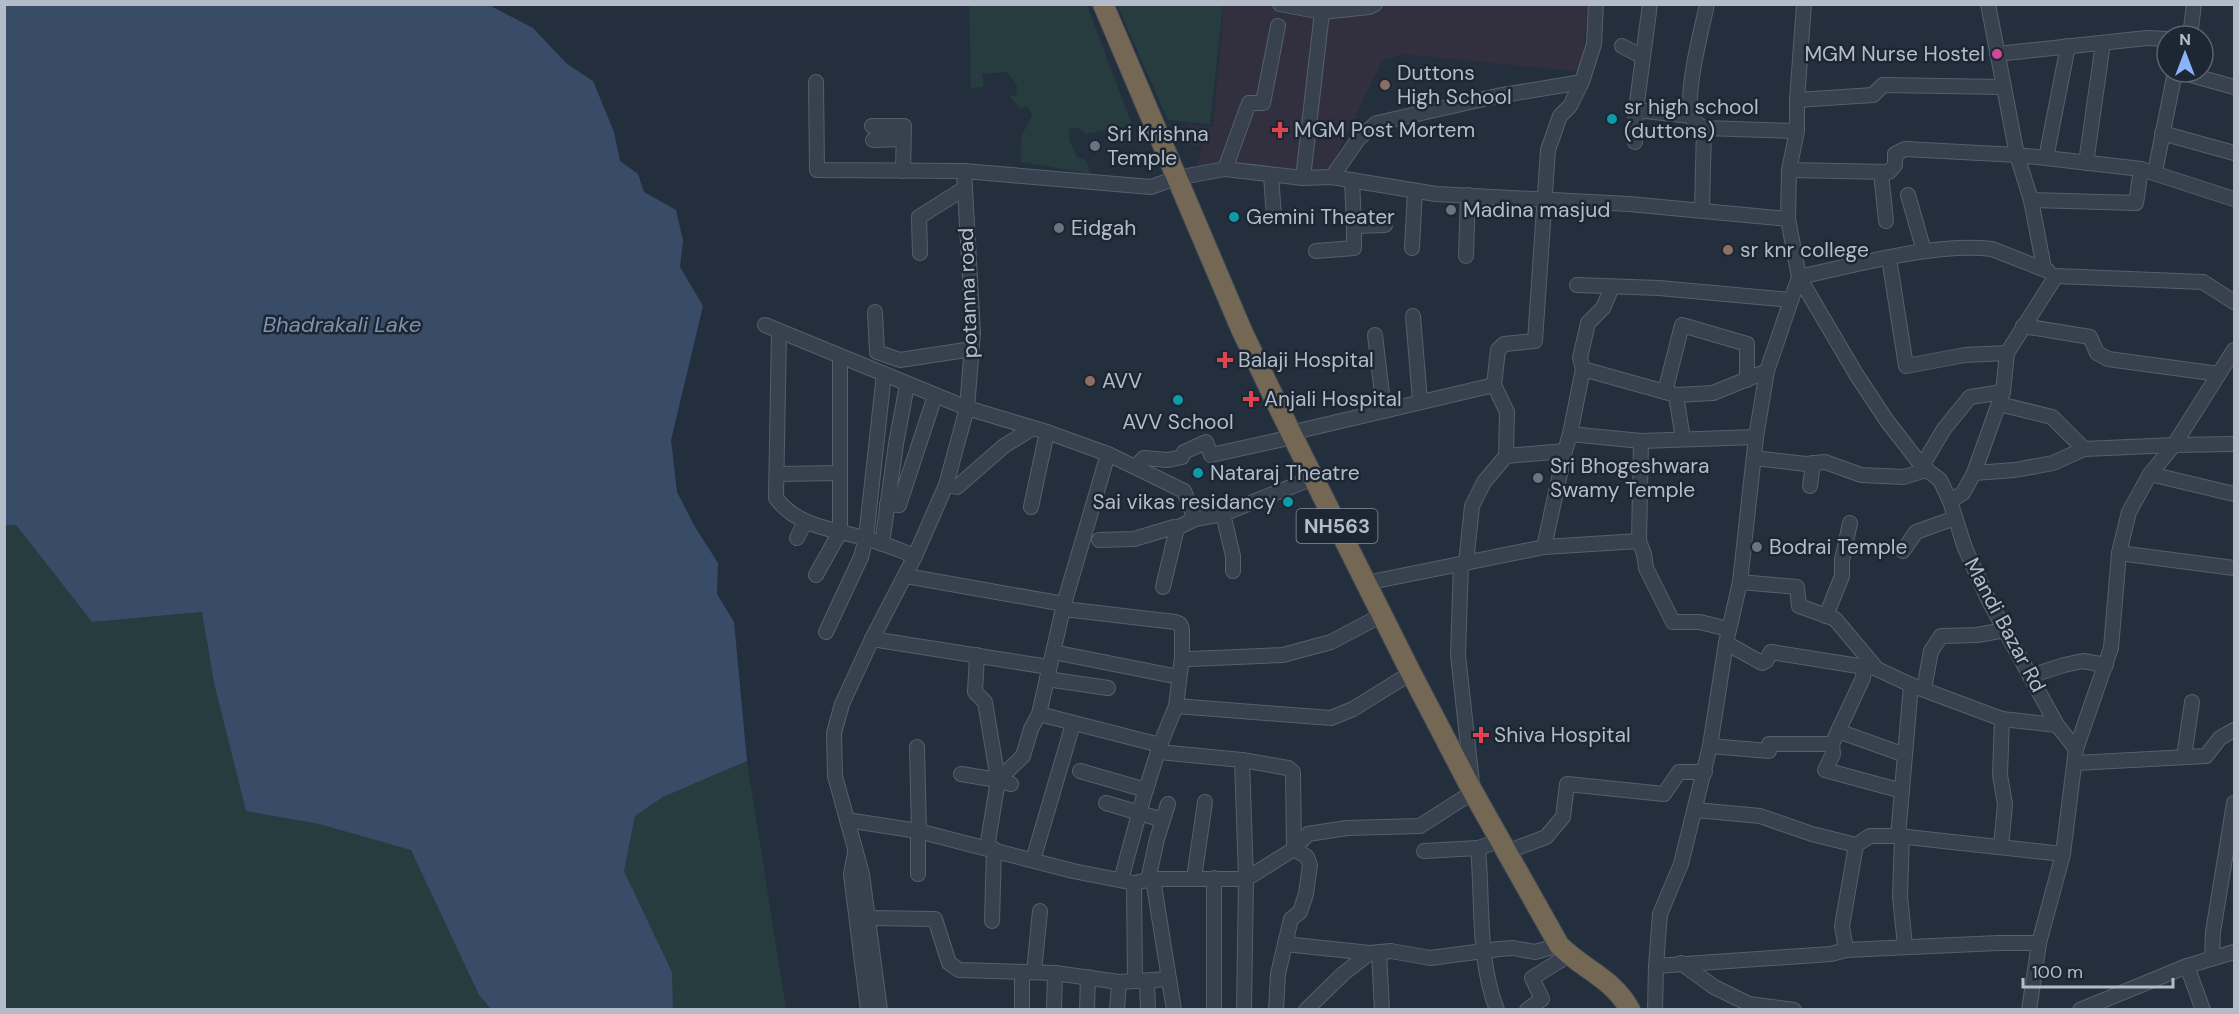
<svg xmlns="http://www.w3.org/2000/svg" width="2239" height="1014" font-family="'DM Sans',sans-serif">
<rect width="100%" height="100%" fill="#242f3e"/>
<path fill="#32303f" d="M1224,5H1588L1581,72L1401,54L1382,61L1329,171L1197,166L1203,146L1187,144L1186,125L1213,127Z"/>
<g fill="#263c3f">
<path d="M969,5H1087L1132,125L1086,134L1079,128L1069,129V140L1078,158L1086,160L1091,174L1021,162V137L1032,115L1027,106L1020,109L1010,96H1016L1017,86L1007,72L982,74L984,87L971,88Z"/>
<path d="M1117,5H1223L1210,124L1168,120Z"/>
<path d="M5,525H16L92,622L202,612L214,683L246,811L319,824L412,850L479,995L491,1009L5,1010Z"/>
<path d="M747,761L786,1009H673L672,972L624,871L635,816L663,797Z"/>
</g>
<path fill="#394c67" d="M489,5L533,28L567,64L593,81L614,132L620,161L638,174L644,192L676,210L683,240L680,267L703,306L671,440L677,492L695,527L718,563L717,594L734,622L747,761L663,797L635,816L624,871L672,972L673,1009H491L479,995L411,850L319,824L246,811L214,683L202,612L92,622L16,525H5V5Z"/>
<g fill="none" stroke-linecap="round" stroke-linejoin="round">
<g stroke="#565f6c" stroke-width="16">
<g id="minor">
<path d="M1280,4L1322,12L1369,7L1375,4"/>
<path d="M1707,4C1701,33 1686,87 1691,115C1693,122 1698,125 1704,128L1797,131"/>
<path d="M1988,4L2017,155L2031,200L2044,268"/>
<path d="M2190,36L2194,4"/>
<path d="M1622,46L1643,57"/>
<path d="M2068,46L2046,158L2141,169L2234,199"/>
<path d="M1997,54L2147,38L2167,39"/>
<path d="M2180,72L2234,87"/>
<path d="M816,82L817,170L964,171"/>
<path d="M1797,100L1873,95L1883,85L2003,87"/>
<path d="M1636,110L1691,116"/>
<path d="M872,126H904L903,171"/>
<path d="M2162,133L2234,153"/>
<path d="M873,140L903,139"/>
<path d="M1635,142L1636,110L1650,4"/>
<path d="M2086,163L2103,43"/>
<path d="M1225,169L1249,103H1263L1278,26"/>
<path d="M1789,170L1889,172L1895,165V154L1905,149L2017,155L2046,158"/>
<path d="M1881,172L1886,221"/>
<path d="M2155,172L2175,72"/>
<path d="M1271,175L1274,217"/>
<path d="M1332,177L1359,138L1377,123L1497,96L1582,82"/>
<path d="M1303,178L1322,12"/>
<path d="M1352,180L1354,226L1385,225"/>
<path d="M1908,195L1924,251"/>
<path d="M2031,200L2136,203L2141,169"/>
<path d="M1702,209L1704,128"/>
<path d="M1412,248L1415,191"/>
<path d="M1316,251L1354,248V226"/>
<path d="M920,253L919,217L965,188"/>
<path d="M1466,256L1468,195"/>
<path d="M1889,258L1906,366L1965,355L2007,353"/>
<path d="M1799,277L1856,374L1887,421L1922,466L1940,480L1950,501L1965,548L1988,599L2057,725L2076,749L2063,854L2039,943L2029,1010"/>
<path d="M1799,277C1856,265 1935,242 1992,249L2048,271"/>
<path d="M1577,285L1659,288L1791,300"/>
<path d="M875,312L877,352L900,360L972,349"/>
<path d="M1413,316L1420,401"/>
<path d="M765,325L967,408L1047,432L1108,454L1184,491L1195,519"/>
<path d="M2023,326L2090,337L2097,353L2108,359L2219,374"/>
<path d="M779,331L776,498C797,527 834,529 867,539C883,543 899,550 915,556"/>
<path d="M1375,335L1384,411"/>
<path d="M2234,350L2174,445L2234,444"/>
<path d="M1583,369L1676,395L1713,393L1767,371"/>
<path d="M1665,392L1682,325L1747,344V380"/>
<path d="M1676,395L1683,439"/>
<path d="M1999,404L2052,417L2084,449"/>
<path d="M1290,433L1494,385"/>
<path d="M1570,434L1583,369L1580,358L1588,323L1603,308L1612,287"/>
<path d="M1641,441L1639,541L1644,554L1646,568L1673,622H1700L1728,629"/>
<path d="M1506,456L1565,451"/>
<path d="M1755,458L1806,464L1825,462L1861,475L1904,477L1926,470"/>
<path d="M1136,466L1144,458L1168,460L1182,457L1184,452L1206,442L1211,455L1293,437"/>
<path d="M1922,466L1944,429L1970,397L2003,392"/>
<path d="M1974,473L2015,470L2053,463L2084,449L2174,445"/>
<path d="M777,474L840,473"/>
<path d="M2150,474L2174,445"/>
<path d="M946,485L957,487L1004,446L1033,428"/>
<path d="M1810,486L1813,463"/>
<path d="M1950,501L1963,493L1974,473L2003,392L2007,353L2056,276L2203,282L2234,302"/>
<path d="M887,504L899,505L935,396"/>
<path d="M1031,507L1047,432"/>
<path d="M1223,514L1233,556V571"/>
<path d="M797,538L805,522"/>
<path d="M1099,540L1134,539L1174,527L1177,528"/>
<path d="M882,544L896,444L907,385"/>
<path d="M1544,547L1565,451L1570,434L1641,441L1756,437"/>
<path d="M1903,551L1916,532L1955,518"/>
<path d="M2119,553L2234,568"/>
<path d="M1466,563L1472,506L1484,482L1506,456L1507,412L1494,385L1498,350L1504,344L1535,341L1548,150L1560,116L1570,106L1582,82L1594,44L1596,4"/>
<path d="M816,575L840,532V356"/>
<path d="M906,576L1064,604"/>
<path d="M1740,582L1797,587L1799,606L1835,619L1877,669L1911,685L2002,719L2057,725"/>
<path d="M1366,583L1544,547L1639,541"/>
<path d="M1163,587L1177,528L1195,519L1223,514L1313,478"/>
<path d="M1064,609L1175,622L1180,624L1182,629V657L1176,706L1160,745L1143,799L1121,880"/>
<path d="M1826,616L1842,576V560L1850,523"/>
<path d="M826,632L861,557L866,538L884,374"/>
<path d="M872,639L1049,667"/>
<path d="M1726,643L1762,663L1766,661L1771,652L1871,668"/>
<path d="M1053,652L1179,677"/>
<path d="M977,655L975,692L985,702L998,780L1011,784"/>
<path d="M1182,657L1190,659L1283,655L1331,642L1382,615"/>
<path d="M2030,676L2064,665L2083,661L2106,665"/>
<path d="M1047,679L1108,688"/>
<path d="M1924,689L1931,651L1941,636L1977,635L2005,630"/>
<path d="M1176,706L1331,718L1353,709L1411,673"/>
<path d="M1039,714L1160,745"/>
<path d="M1838,731L1905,755"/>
<path d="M1832,744L1833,754L1825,770L1902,791"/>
<path d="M1710,746L1769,751V744H1832L1863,678L1864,667"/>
<path d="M917,747L919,832"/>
<path d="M2076,749L2111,648L2119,553L2129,512L2150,474L2234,494"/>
<path d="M1159,752L1242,760L1288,768L1293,772L1294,849L1307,857L1310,865L1306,894L1300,912L1291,919L1285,944L1278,974L1276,1010"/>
<path d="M2184,757L2192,702"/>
<path d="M1242,760L1246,879L1244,1010"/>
<path d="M2076,763L2206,756L2220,738L2234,730"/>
<path d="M1080,771L1146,790"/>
<path d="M961,774L998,780"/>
<path d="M1106,803L1163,820"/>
<path d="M1696,810L1760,816L1812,834L1856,845L1870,836H1898L2063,854"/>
<path d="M847,820L918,831L1073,871L1129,882"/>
<path d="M918,831V874"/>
<path d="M1898,836L1911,685"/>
<path d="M1902,836L1900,896L1905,946"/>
<path d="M2001,847L2005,804L2000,775L2002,719"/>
<path d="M987,848L998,780L1023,756L1031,729L1039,714L1064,604L1108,454"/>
<path d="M1478,848C1483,901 1477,959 1497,1010"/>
<path d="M1424,851L1478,848L1500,841"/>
<path d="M1506,852L1546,837L1563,817L1567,784L1664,794L1679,772H1705"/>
<path d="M855,853L851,874L868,1010"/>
<path d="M1033,860L1073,724"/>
<path d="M1194,878L1205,802"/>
<path d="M1153,879L1174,1010"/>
<path d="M1148,880L1157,839L1168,804"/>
<path d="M868,918L935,919L949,963L959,970L1055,973L1119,982L1169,979"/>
<path d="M992,921L994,849"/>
<path d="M1285,944L1370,953"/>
<path d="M1846,950L1842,926L1856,845"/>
<path d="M1379,952L1382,1010"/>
<path d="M2212,958L2213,932L2234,803"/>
<path d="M1681,963L1714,987L1749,1004L1794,1010"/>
<path d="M1656,966L1831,954L1846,950L1998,943H2039"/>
<path d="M2187,966L2203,1010"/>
<path d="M1034,972L1040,911"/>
<path d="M1135,981L1134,883L1153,879H1246L1294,849L1308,834L1347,828L1420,826L1473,792L1458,655L1461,564"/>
<path d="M1147,981L1148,1010"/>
<path d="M880,1010L862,874L835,776L834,733L842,704L872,639L915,556L946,485L967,408L973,333L964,171L1151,187L1176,178L1225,169L1303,178L1332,177L1436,194L1629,204L1788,219"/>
<path d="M1022,1010V972"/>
<path d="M1054,1010L1055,973"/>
<path d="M1087,1010L1088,977"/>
<path d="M1117,1010L1119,982"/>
<path d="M1214,1010V878"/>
<path d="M1306,1010L1344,973L1370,953L1391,951L1430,958L1499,949L1513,948L1535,952L1559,945"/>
<path d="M1527,1010L1542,999L1532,978L1569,955"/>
<path d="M1655,1010L1656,966L1660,914L1681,864L1710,746L1726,643L1740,582L1756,437L1767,371L1799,277L1788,219L1789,170L1797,131V100L1804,4"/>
<path d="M2080,1010L2187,966L2234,952"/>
</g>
</g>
<g stroke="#434c59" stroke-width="22">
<path id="highway" d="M1103,4L1242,331L1293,437L1411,673L1473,792L1559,945C1582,969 1613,978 1630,1010"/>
</g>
<use href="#minor" stroke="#38414e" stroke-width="14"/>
<use href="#highway" stroke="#746855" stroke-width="20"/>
</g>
<circle fill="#d1479c" stroke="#1d2633" stroke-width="2" cx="1997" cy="54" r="6"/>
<g fill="#8d6e63" stroke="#1d2633" stroke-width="2">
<circle cx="1385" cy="85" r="6"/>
<circle cx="1728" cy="250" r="6"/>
<circle cx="1090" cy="381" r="6"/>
</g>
<g fill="#0f9aa8" stroke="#1d2633" stroke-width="2">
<circle cx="1612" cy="119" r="6"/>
<circle cx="1234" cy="217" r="6"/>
<circle cx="1178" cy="400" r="6"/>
<circle cx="1198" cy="473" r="6"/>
<circle cx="1288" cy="502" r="6"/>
</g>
<g fill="#e0444e" stroke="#1d2633" stroke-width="2">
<path d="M1277 121h6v6h6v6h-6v6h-6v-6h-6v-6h6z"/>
<path d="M1222 351h6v6h6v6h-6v6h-6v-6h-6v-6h6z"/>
<path d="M1248 390h6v6h6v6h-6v6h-6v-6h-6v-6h6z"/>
<path d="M1478 726h6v6h6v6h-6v6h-6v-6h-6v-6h6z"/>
</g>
<g fill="#6b7280" stroke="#1d2633" stroke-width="2">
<circle cx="1095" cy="146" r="6"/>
<circle cx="1451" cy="210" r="6"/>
<circle cx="1059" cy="228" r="6"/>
<circle cx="1538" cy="478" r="6"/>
<circle cx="1757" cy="547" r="6"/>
</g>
<g text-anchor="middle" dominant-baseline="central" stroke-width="5" stroke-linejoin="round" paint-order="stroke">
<rect fill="#1d2633" stroke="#878f9c" stroke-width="1.5" x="1296.5" y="509" width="81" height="34" rx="4.5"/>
<g font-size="20" font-weight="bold" fill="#b4bcc9">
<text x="1337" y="526">NH563</text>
</g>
<g font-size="21" fill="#b4bcc9" stroke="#1d2633" text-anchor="start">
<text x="1985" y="54" text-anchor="end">MGM Nurse Hostel</text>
<text x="1397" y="73">Duttons<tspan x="1397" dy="24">High School</tspan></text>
<text x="1624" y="107">sr high school<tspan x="1624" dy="24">(duttons)</tspan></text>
<text x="1294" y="130">MGM Post Mortem</text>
<text x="1107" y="134">Sri Krishna<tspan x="1107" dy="24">Temple</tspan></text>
<text x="1463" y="210">Madina masjud</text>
<text x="1246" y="217">Gemini Theater</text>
<text x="1071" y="228">Eidgah</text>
<text x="1740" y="250">sr knr college</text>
<text x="1238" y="360">Balaji Hospital</text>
<text x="1102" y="381">AVV</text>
<text x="1264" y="399">Anjali Hospital</text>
<text x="1178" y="422" text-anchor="middle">AVV School</text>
<text x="1550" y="466">Sri Bhogeshwara<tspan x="1550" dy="24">Swamy Temple</tspan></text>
<text x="1210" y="473">Nataraj Theatre</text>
<text x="1276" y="502" text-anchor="end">Sai vikas residancy</text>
<text x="1769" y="547">Bodrai Temple</text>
<text x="1494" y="735">Shiva Hospital</text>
</g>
<g font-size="21" fill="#b4bcc9" stroke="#1d2633">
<text transform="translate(968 293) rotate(-92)">potanna road</text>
<text transform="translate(2005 625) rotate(62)">Mandi Bazar Rd</text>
</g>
<g font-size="22" font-style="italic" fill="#7c92b1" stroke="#1d2633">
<text x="342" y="324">Bhadrakali Lake</text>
</g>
</g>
<rect width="2239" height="1014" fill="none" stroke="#b4bcc9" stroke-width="12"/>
<g transform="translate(2185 54)"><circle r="28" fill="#1d2633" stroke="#59626f" stroke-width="1.5"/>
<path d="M0-4.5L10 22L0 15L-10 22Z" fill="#8ab4f8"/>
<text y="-9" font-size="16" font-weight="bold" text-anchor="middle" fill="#b4bcc9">N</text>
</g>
<path d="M2023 978v9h150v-9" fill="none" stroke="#b4bcc9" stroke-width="3"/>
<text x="2032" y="978" font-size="18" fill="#b4bcc9" stroke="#1d2633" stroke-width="4.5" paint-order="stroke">100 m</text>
</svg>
